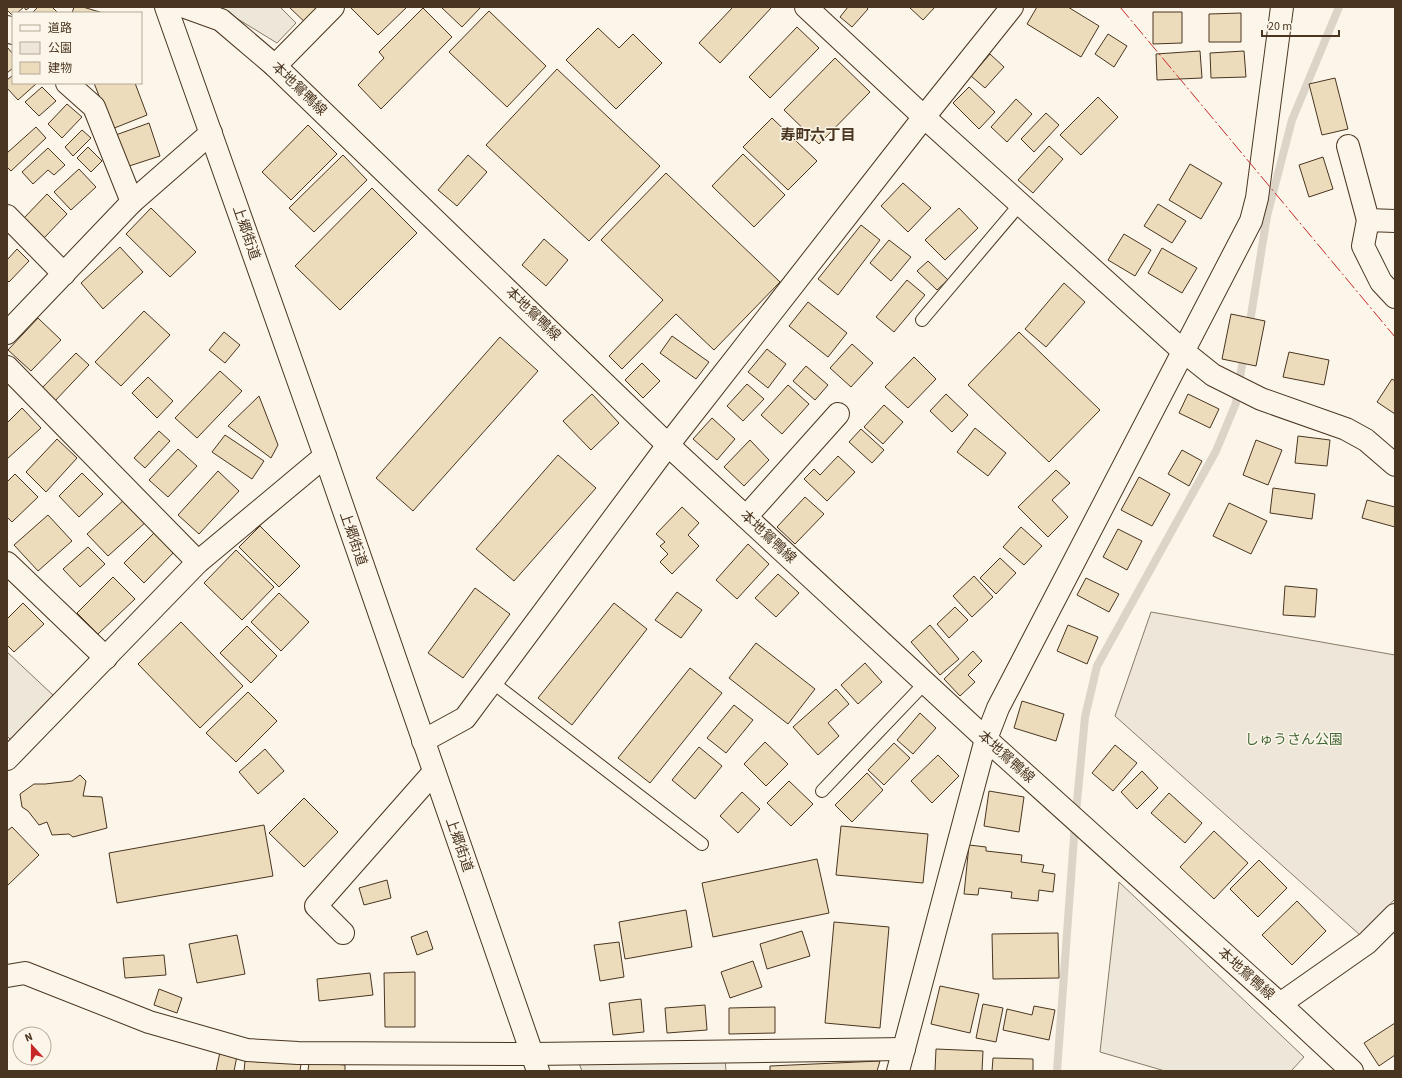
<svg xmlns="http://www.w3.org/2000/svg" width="1402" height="1078" font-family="'Source Sans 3','Noto Sans JP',sans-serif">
<rect width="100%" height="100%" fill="#fbf6e9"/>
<path fill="#ede6d9" stroke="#887966" d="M1151,612L1395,655V899L1360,935L1115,716Z"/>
<g fill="#ede7d9" stroke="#887966">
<path d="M215,7H280L296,23L277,43L223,10Z"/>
<path d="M7,652L54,696L11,740L7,736Z"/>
<path d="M1119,882L1304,1057L1291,1071H1165L1100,1052Z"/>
<path d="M725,1059L726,1071H582L578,1061Z"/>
</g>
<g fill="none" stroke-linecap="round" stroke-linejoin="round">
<g stroke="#dcd4c6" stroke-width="8">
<path d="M1249,328L1267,216L1292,120L1339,7"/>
<path d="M1057,1071L1075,823L1085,717L1097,666L1216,451L1236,403L1244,353"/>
</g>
</g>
<g fill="#ecdcbc" stroke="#4a3520">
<path d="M7,7H30L26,10L24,7L17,13H13V16L7,10Z"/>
<path d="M38,7H52L58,13H32Z"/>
<path d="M74,7H83L103,13H72Z"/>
<path d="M289,7H328L310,27Z"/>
<path d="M350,7H407L378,35Z"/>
<path d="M441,7H481L462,27Z"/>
<path d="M733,7H772L720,63L699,43Z"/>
<path d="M848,7H866L868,9L852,27L840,17Z"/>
<path d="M909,7H935L923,20Z"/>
<path d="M1037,7H1068L1099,26L1081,57L1027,24Z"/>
<path d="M423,8L452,37L381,109L358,85L384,58L379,52Z"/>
<path d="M489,11L546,66L507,107L449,52Z"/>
<path d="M1153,12H1182V43L1153,44Z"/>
<path d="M1241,13V42H1209V14Z"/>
<path d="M797,27L819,48L770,98L749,77Z"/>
<path d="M598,28L619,48L633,34L662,63L616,109L566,60Z"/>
<path d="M1108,34L1127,46L1114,67L1095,54Z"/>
<path d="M7,47L13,54V68L7,73Z"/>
<path d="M1200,51L1202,78L1157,80L1156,54Z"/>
<path d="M1244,51L1246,77L1211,78L1210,53Z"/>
<path d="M990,54L1004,67L985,88L971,76Z"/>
<path d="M835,58L870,92L819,144L784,110Z"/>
<path d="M557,69L660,166L589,241L486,145Z"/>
<path d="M13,75V83H37L18,100L7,88V80Z"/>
<path d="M1335,78L1348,129L1322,135L1309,84Z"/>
<path d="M94,83H135L147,115L112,129Z"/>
<path d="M42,87L56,101L39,116L25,102Z"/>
<path d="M969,87L995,112L979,129L953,103Z"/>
<path d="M1098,97L1118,117L1081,155L1060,135Z"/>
<path d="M1016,99L1032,114L1007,142L991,127Z"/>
<path d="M67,104L82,117L62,138L48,124Z"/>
<path d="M1046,113L1059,125L1034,152L1021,139Z"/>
<path d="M772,118L817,161L788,190L743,147Z"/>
<path d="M149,123L160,156L123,168L113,136Z"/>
<path d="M308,125L337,154L291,200L262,172Z"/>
<path d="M36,127L46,138L11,171L7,167V153Z"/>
<path d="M82,130L91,138L73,156L65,147Z"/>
<path d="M1049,146L1063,159L1033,193L1018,180Z"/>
<path d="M88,147L102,161L91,172L77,158Z"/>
<path d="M48,148L65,165L54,175L48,170L33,184L22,172Z"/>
<path d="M743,154L785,195L754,227L712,186Z"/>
<path d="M343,155L367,180L314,232L289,208Z"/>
<path d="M468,155L487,172L457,206L438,190Z"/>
<path d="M1323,157L1333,189L1309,197L1299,165Z"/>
<path d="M1190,164L1222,183L1201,219L1169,200Z"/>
<path d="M79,169L96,187L71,210L54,192Z"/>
<path d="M666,173L780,282L714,350L676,314L622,369L609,356L663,300L601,240Z"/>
<path d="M903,183L931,208L908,232L881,206Z"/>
<path d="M372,188L417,233L340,310L295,266Z"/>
<path d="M47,194L67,214L44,238L24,218Z"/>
<path d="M1158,204L1186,221L1172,243L1144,226Z"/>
<path d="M151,208L196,252L170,277L126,234Z"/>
<path d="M959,208L978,228L945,260L925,240Z"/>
<path d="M861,225L880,240L838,295L818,279Z"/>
<path d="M1124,234L1151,250L1135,276L1108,260Z"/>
<path d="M544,239L568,260L546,286L522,265Z"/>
<path d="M889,240L911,257L891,281L870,263Z"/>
<path d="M120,247L143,272L103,309L81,283Z"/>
<path d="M1162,248L1197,268L1182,293L1148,273Z"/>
<path d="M17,249L29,261L9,282L7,280V260Z"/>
<path d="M928,261L948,280L937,290L917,271Z"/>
<path d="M907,280L925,295L894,332L876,317Z"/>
<path d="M1064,283L1085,302L1046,347L1025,329Z"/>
<path d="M808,302L847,333L828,357L789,326Z"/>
<path d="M144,311L170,335L121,386L95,362Z"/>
<path d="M1231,314L1265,321L1256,366L1222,359Z"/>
<path d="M38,318L61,340L31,371L8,350Z"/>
<path d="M224,332L240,345L225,363L209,350Z"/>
<path d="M1019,332L1100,410L1049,462L968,385Z"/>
<path d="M672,336L709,362L696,379L660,353Z"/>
<path d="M500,337L538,371L413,511L376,478Z"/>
<path d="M852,344L873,363L851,387L830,368Z"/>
<path d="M767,349L786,364L768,388L748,372Z"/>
<path d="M1289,352L1329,360L1324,385L1283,377Z"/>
<path d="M76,353L89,365L54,402L41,389Z"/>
<path d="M914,357L936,379L908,408L885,387Z"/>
<path d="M642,363L660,381L643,398L625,380Z"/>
<path d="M806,366L828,385L815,400L793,381Z"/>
<path d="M220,371L242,391L197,438L175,418Z"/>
<path d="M148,377L173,401L157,418L132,393Z"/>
<path d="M1392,379L1395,381V414L1377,402Z"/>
<path d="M747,384L764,399L743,421L727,406Z"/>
<path d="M788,385L809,404L782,434L761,415Z"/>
<path d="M592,394L619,423L591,450L563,421Z"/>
<path d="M946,394L968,415L952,432L930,411Z"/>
<path d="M1188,394L1219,409L1210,428L1179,413Z"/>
<path d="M259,396L278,445L271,458L228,426Z"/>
<path d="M884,405L903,422L883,444L864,427Z"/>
<path d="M22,408L41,428L7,459V423Z"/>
<path d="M712,418L735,439L717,460L693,439Z"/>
<path d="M975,428L1006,453L988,476L957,452Z"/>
<path d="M861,429L884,450L872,463L849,442Z"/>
<path d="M159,431L170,441L145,468L134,458Z"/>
<path d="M225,435L264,461L252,479L212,452Z"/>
<path d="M1298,436L1330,440L1327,466L1295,463Z"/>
<path d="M57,439L77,458L46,492L26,472Z"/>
<path d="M750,440L769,460L744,486L724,467Z"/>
<path d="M1256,440L1282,450L1268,485L1243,475Z"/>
<path d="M178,449L197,466L168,497L149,480Z"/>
<path d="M1182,450L1202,461L1189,486L1168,474Z"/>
<path d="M558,455L596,488L514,581L476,549Z"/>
<path d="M838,456L855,472L827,501L804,479L814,469L820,475Z"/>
<path d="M1056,470L1070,483L1052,500L1068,517L1048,537L1018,507Z"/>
<path d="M218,471L239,491L199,534L178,515Z"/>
<path d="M82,473L103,494L79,517L59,496Z"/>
<path d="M15,474L38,497L12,522L7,517V482Z"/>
<path d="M1139,477L1170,494L1152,526L1121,510Z"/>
<path d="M1273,488L1315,494L1312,519L1270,513Z"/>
<path d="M805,497L824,514L795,544L777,527Z"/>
<path d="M126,498L147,521L108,556L87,534Z"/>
<path d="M1367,500L1395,507V527L1362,518Z"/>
<path d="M1229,503L1267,521L1251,554L1213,536Z"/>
<path d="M682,507L699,523L688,535L699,546L672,574L660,562L668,554L660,546L665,542L656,534Z"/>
<path d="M48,515L72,541L38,571L14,545Z"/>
<path d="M260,526L300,566L279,587L239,547Z"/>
<path d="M1021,527L1042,546L1024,565L1003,547Z"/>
<path d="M1118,529L1142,541L1127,570L1103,557Z"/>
<path d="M155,532L175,551L144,583L124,563Z"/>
<path d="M748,544L769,564L737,599L716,580Z"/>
<path d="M88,547L105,564L80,587L63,569Z"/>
<path d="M236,550L274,587L242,620L204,583Z"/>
<path d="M1000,558L1016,573L996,594L980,578Z"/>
<path d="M778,574L799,593L776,617L755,598Z"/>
<path d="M974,576L993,597L972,617L953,596Z"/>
<path d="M113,577L135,599L98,634L77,613Z"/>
<path d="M1086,578L1119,594L1109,612L1077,595Z"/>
<path d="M1285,586L1317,589L1315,617L1283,615Z"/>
<path d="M475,588L510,614L463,678L428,653Z"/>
<path d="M677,592L702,610L681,638L655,620Z"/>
<path d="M279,593L309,622L281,651L251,622Z"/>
<path d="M23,603L44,624L14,652L7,645V619Z"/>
<path d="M614,603L647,629L572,725L538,698Z"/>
<path d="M955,607L968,620L949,638L937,624Z"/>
<path d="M181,622L243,686L200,728L138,664Z"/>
<path d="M930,625L959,659L940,675L911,642Z"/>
<path d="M1068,625L1098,637L1087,664L1057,651Z"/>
<path d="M247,626L277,656L251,683L220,653Z"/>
<path d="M756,643L815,689L788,724L729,678Z"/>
<path d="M973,651L982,661L968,675L975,682L960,696L944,679Z"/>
<path d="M865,663L882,682L858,704L841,685Z"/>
<path d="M690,668L722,693L650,783L618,758Z"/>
<path d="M836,689L849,704L828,723L839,736L818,755L793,727Z"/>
<path d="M248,692L277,721L236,762L206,733Z"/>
<path d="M1022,701L1064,714L1056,741L1014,728Z"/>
<path d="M734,705L753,720L726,753L707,738Z"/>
<path d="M920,713L936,728L913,754L897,740Z"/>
<path d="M765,742L788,764L766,786L744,764Z"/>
<path d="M894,743L910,758L884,785L868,770Z"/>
<path d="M1115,745L1137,763L1113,791L1092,773Z"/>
<path d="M699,747L722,766L695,799L672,780Z"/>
<path d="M265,749L284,771L258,794L239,772Z"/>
<path d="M938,755L959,776L932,803L911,781Z"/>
<path d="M1142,771L1158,788L1137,809L1121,792Z"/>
<path d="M867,773L883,790L852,822L835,805Z"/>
<path d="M80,775L86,781L83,796L102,797L107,828L73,837L69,834L52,835L47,822L39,825L28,811L22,807L20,794L34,784H45L72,781Z"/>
<path d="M789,781L813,804L791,826L767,803Z"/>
<path d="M989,791L1024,797L1019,832L984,826Z"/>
<path d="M742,792L760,809L738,833L720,816Z"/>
<path d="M1169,793L1202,823L1185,843L1151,813Z"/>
<path d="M304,798L338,832L304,867L269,833Z"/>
<path d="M264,825L273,876L117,903L109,853Z"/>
<path d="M841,826L928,834L923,883L836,875Z"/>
<path d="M12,827L39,855L7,886V831Z"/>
<path d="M1214,831L1248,863L1214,899L1180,867Z"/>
<path d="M969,845L986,847V851L1022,855L1021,862L1044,865L1042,872L1055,874L1053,892L1039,890L1038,901L1011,898L1012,892L979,888L978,895L964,894Z"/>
<path d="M817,859L829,913L713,937L702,883Z"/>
<path d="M1259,860L1287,888L1258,917L1230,889Z"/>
<path d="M387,880L391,898L364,905L359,888Z"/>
<path d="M1297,901L1326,931L1292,965L1262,935Z"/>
<path d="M686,910L692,947L625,959L619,922Z"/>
<path d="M834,922L889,927L880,1028L825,1023Z"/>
<path d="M427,931L433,949L417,955L411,937Z"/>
<path d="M802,931L810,956L767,969L760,944Z"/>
<path d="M1058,933L1059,978L993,979L992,934Z"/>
<path d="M237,935L245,974L197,983L189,944Z"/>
<path d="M619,942L624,977L600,981L594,945Z"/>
<path d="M164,955L166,975L125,978L123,958Z"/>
<path d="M753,961L762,987L730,998L721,972Z"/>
<path d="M415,972V1027H385L384,973Z"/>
<path d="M370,973L373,995L319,1001L317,979Z"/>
<path d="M940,986L979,994L970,1033L931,1024Z"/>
<path d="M159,989L182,998L177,1013L154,1005Z"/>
<path d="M641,999L644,1032L613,1035L609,1003Z"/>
<path d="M983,1004L1003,1008L996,1042L976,1038Z"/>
<path d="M705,1005L707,1030L667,1033L665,1008Z"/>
<path d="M1034,1006L1055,1010L1049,1040L1003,1030L1007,1009L1032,1015Z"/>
<path d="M775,1007V1033L729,1034V1008Z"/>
<path d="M1395,1023V1055L1379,1066L1364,1043Z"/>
<path d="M936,1049L983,1051L982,1071H935Z"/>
<path d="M220,1052L237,1056L234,1071H216Z"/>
<path d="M993,1058L1033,1059V1071H992Z"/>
<path d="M245,1061L301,1064L300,1071H244Z"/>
<path d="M880,1061L877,1071H770V1066Z"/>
<path d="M309,1062L345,1065V1071H308Z"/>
</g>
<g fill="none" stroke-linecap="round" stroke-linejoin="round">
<g stroke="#4a3520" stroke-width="14">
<g id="lane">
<path d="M922,320L1021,203"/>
<path d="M492,682L702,844"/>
<path d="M822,791L925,683"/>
</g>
</g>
<g stroke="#4a3520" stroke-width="24">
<g id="street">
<path d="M806,7L924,117L1183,351L1213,375L1261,399L1346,429L1366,440L1395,465"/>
<path d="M7,27L13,33"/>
<path d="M275,66L333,7"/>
<path d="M67,83L94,107L132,202"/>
<path d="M1348,146L1368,220"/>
<path d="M7,216L64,274"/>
<path d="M1395,221L1368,220L1363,246L1381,282L1395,297"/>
<path d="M7,333L132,202L211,133"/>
<path d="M7,367L198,562"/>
<path d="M746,517L838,414"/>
<path d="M7,563L106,658"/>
<path d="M423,741L465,718L668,445L924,117L1012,7"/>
<path d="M7,759L198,562L325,456"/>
<path d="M343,933L316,906L434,772"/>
<path d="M7,976L25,973L149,1022L247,1050L298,1053L532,1054L904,1049"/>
<path d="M1280,1004L1367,943L1395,915"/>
<path d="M898,1071L986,739L998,708L1251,221L1257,198L1282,7"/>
</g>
</g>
<g stroke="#4a3520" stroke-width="24">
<path id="secondary" d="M185,7L221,20L275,66L668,445L986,739L1280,1004L1352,1071"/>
</g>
<g stroke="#4a3520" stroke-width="24">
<path id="primary" d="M166,7L325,456L538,1071"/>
</g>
<use href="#lane" stroke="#fbf6e9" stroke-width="12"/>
<use href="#street" stroke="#fbf6e9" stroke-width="22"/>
<use href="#secondary" stroke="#fbf6e9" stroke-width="22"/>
<use href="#primary" stroke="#fbf6e9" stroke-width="22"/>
<path stroke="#c62828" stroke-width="1" stroke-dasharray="14 3 2 3" stroke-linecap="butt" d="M1120,7L1395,337"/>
</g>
<g text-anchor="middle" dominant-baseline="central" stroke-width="3" stroke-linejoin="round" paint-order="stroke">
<g font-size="14" fill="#4a3520" stroke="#fbf6e9">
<text transform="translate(299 89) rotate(44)">本地鴛鴨線</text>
<text transform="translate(246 233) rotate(71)">上郷街道</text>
<text transform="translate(533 314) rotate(44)">本地鴛鴨線</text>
<text transform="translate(768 537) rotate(43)">本地鴛鴨線</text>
<text transform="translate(353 539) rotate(71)">上郷街道</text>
<text transform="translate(1006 757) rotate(42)">本地鴛鴨線</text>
<text transform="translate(459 845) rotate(71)">上郷街道</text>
<text transform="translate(1246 974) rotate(42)">本地鴛鴨線</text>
</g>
<g font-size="14" fill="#436837" stroke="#fbf6e9">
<text x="1294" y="740">しゅうさん公園</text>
</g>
<g font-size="15" font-weight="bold" fill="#4a3520" stroke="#fbf6e9">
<text x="818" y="135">寿町六丁目</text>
</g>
</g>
<rect width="1402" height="1078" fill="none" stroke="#4a3520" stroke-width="16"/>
<rect x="12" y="12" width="130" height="72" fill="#fbf6e9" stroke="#b4a999"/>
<rect x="20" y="25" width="20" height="6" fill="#fbf6e9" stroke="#b4a999"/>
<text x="48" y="32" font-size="12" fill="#4a3520">道路</text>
<rect x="20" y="42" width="20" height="12" fill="#ede6d9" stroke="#b4a999"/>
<text x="48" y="52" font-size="12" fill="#4a3520">公園</text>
<rect x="20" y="62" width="20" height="12" fill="#ecdcbc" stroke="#b4a999"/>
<text x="48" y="72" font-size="12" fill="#4a3520">建物</text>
<g transform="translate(32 1046) rotate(339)"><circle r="19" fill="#fbf6e9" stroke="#b4a999"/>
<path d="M0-3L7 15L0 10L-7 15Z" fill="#c62828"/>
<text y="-6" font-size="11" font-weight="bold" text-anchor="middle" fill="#4a3520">N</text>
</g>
<path d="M1262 30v6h77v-6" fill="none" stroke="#4a3520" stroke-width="2"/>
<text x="1268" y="30" font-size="12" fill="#4a3520" stroke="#fbf6e9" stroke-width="3" paint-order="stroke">20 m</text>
</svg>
